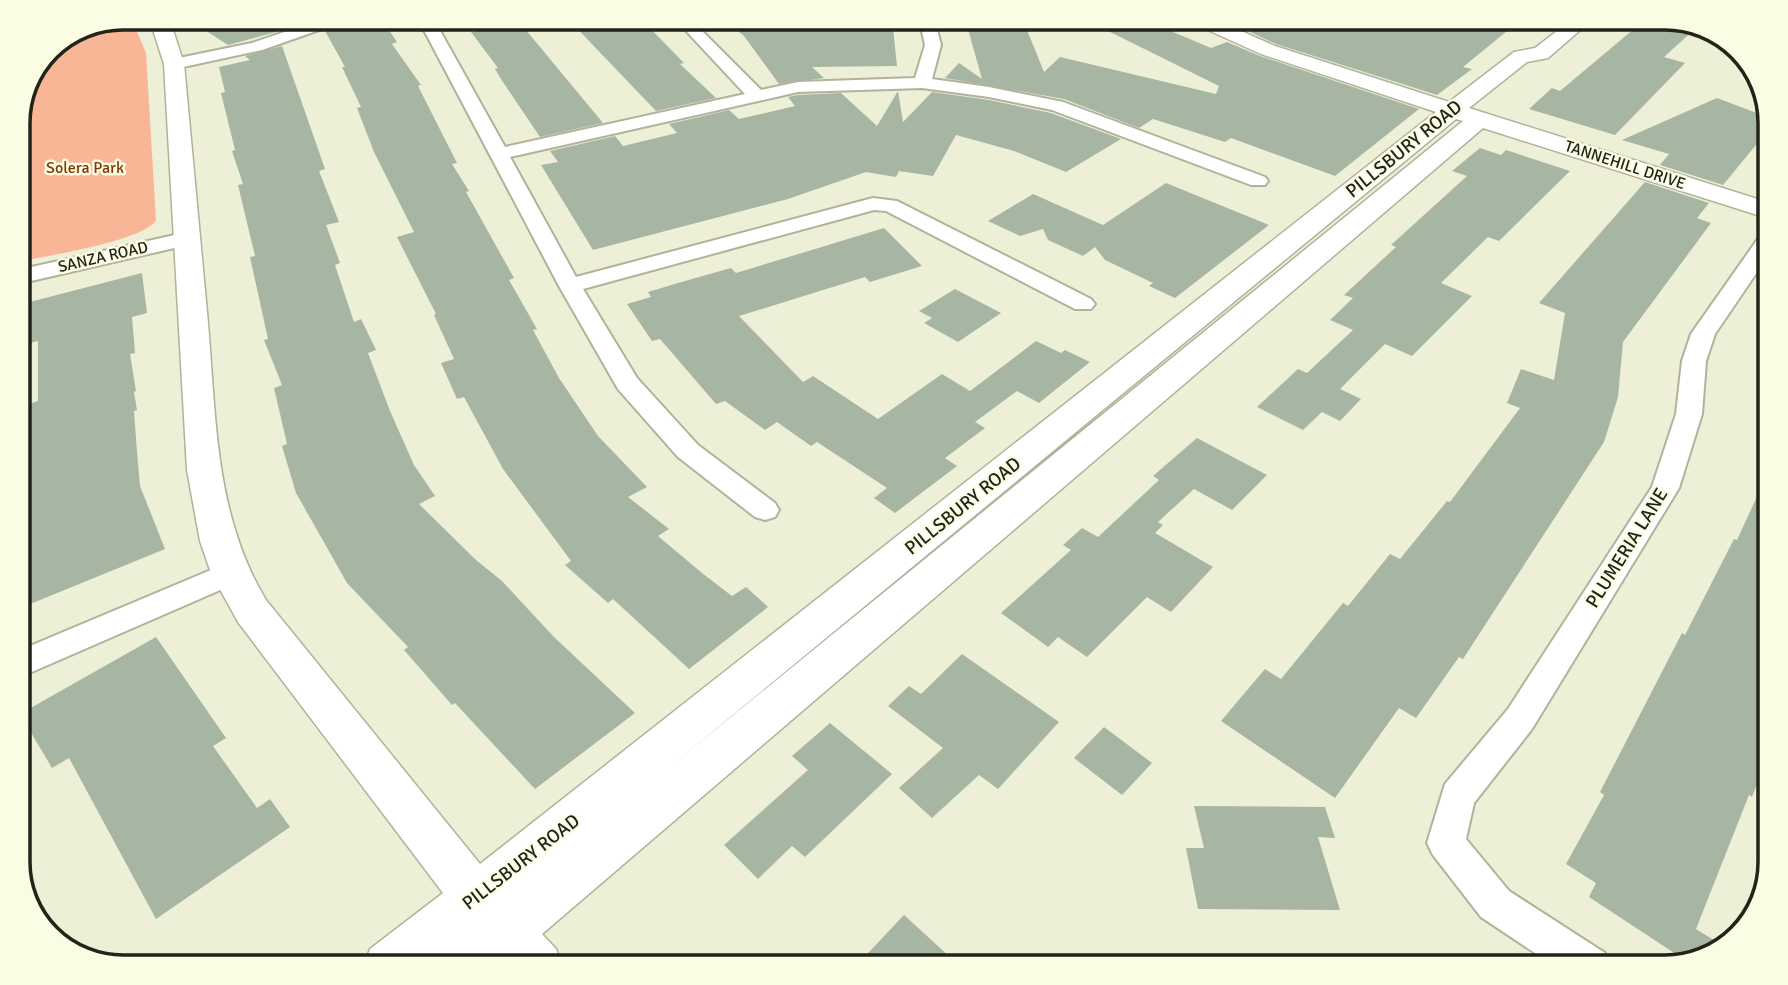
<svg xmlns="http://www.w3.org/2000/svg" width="1788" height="985" font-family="Signika,sans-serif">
<rect width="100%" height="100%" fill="#eeefd7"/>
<path fill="#f9b697" d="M122,18H126L135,27L146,53L156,220C145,241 44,256 18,262V116L48,48Z"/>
<g fill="#a7b6a3">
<path d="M186,18H270L276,32L228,45Z"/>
<path d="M351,18H381L397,42L392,44L421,85L418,86L457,163L452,164L469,191L466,192L514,278L509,280L537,329L533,330L559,378L598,436L647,487L628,497L669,529L658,536L702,573L732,596L746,587L768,607L689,669L613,599L608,603L565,565L571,561L503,469L464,397L457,399L441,363L454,359L434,315L436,314L397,237L414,232L374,152L357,108L361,107L342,67H345L325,31L346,23Z"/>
<path d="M465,18H516L603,123L540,137L501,79L495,69L498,68L471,32H475Z"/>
<path d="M567,18H640L684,63L680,64L716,98L656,111Z"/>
<path d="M721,18H892L897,66L812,67L824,78L779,84L744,36Z"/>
<path d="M1082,18H1140L1211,48L1227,42L1260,56L1419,109L1335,176L1231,138L1225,142L1153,119L1139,128L1064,99L945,78L959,63L982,79L966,22L1023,20L1044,72L1060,57L1216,94L1219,86Z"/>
<path d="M1285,18H1523L1463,67L1472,69L1437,95L1276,44L1250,32Z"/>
<path d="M1647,18H1666L1697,27L1664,57L1685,63L1615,135L1529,109L1552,88L1560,91Z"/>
<path d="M282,46L325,169L319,171L339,222L326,225L340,263L335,265L354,322L361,319L376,350L368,353L390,411L414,465L435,496L419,504L476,560L502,581L554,637L635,713L535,789L455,703L452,705L404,650L408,647L347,583L296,493L282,446L287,444L274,388L282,385L264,340L268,339L250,257L255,256L238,185L243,184L232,151L235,150L221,93L225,92L219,67L250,60L245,56Z"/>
<path d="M898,91L903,122L932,92L989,100L1051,113L1121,139L1066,172L1014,151L956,135L933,176L899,171L896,177L866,172L788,199L593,250L541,165L558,162L550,151L615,136L623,146L677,133L669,124L729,110L739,119L795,106L788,97L798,95L841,93L877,126Z"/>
<path d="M1717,98L1770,118V128L1723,185L1660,165L1669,154L1622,140Z"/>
<path d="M1480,148L1501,155L1506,150L1570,171L1499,241L1488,237L1441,283L1472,296L1412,356L1385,344L1340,389L1361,399L1340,421L1322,412L1303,430L1257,407L1298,369L1307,373L1353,330L1330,320L1353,298L1344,295L1396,247L1391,245L1467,176L1452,171Z"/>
<path d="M1645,182L1709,203L1697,218L1711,223L1623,342L1618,397L1604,442L1463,659L1459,657L1416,718L1399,708L1335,798L1221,721L1265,669L1281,679L1343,603L1348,606L1390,554L1400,559L1447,501L1450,502L1520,408L1507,403L1521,369L1554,380L1565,313L1539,303Z"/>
<path d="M1166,183L1269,225L1175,298L1149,286L1153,283L1105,260L1095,247L1083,256L1048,240L1043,229L1020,236L988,221L1033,194L1103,225Z"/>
<path d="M884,228L922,266L870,282L865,277L739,316L803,382L813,376L878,419L942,374L970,391L1036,341L1061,353L1065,350L1090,362L1039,403L1017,391L975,422L985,428L945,458L957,466L895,513L874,498L887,488L817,442L811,446L777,422L765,430L725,401L716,404L660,339L652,341L627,304L651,297L648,292L678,283L731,268L736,273Z"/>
<path d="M142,273L147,313L132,317L135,353L130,354L136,391L134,392L137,410L134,411L137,452L140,486L165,549L18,609V449L29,447L26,405L38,401V341L18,346V305Z"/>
<path d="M955,289L1001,313L958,342L924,323L932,318L919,311Z"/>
<path d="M1197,438L1267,475L1232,510L1194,489L1158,522L1163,525L1155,533L1213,567L1171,612L1147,597L1087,657L1058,637L1048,647L1001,613L1071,550L1063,545L1082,528L1098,537L1159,480L1153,476Z"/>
<path d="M1770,468V750L1752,797L1749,795L1696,929L1725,947L1718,953L1688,962L1589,897L1596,883L1566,864L1604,795L1600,792L1682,633L1685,635L1734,539L1737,540Z"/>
<path d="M156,637L226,738L213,746L257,808L270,799L290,827L156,919L69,758L52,768L20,714Z"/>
<path d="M962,654L1059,722L998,789L979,775L932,818L899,788L943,748L888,706L909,686L921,694Z"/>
<path d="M830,723L892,774L805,857L792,846L758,879L724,845L808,770L792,756Z"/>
<path d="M1104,727L1152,763L1122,795L1074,758Z"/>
<path d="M1194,806L1325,807L1335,838L1318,837L1340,910L1198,909L1186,848H1204Z"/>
<path d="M904,915L962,968H854Z"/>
</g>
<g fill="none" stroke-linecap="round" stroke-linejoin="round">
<g stroke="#b2b29c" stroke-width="4">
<g id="minor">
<path d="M326,18H348L345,21L262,50L174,69L166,64L174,59L252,43Z"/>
<path d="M411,18H428L438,27L505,147L745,94L674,18H689L761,90L798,82L915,78L925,45L919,18H934L941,45L932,79L989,87L1063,102L1265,177L1268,181L1265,185H1251L1052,110L989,97L922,88L798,92L510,157L576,277L873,198L897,201L1091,299L1095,304L1091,309H1075L886,211L874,210L583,289L637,378L698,445L775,503L779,510L775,517L765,520L755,517L678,457L618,389L559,286L425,32Z"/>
<path d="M1205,18H1232L1229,21L1206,27L1198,22Z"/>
<path d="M188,232L196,233L199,238L196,243L18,284V270Z"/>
<path d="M1770,232V253L1715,334L1706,361L1702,414L1679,488L1532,729L1474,803L1466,839L1509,891L1605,953L1611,967H1556L1481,917L1433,855L1427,843L1445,784L1508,709L1652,487L1676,414L1682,361L1691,334L1762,233Z"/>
<path d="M230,562L241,565L245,573L241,581L18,678V651Z"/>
</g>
</g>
<g stroke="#b2b29c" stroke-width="3">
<path id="tertiary" d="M146,18H164L174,33L184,64C192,150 200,237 208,323C216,418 215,516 266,600L480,864L1436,112L1261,54L1190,22L1188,18H1212L1275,46L1449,102L1514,52L1535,48L1574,18H1594L1548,58L1527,62L1469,108L1770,203V219L1483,128L542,934L556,949L563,967H439L444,953L427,967H363L370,949L443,893L238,622L211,573L200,541L187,470L164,64L154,33ZM1456,119L1463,121L672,765Z"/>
</g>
<use href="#minor" fill="#fff" fill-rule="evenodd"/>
<use href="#tertiary" fill="#fff" fill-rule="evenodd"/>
</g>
<g text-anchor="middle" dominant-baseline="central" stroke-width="5" stroke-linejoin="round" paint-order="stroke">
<g font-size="16" fill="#23231a" stroke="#fbfce4">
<text transform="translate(1625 165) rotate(18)">TANNEHILL DRIVE</text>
<text transform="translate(103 257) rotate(-13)">SANZA ROAD</text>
</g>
<g font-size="16" fill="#833400" stroke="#fbfce4">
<text x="85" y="168">Solera Park</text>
</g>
<g font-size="19" fill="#23231a" stroke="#fbfce4">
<text transform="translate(1404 149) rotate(-39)">PILLSBURY ROAD</text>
<text transform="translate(963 506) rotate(-39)">PILLSBURY ROAD</text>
<text transform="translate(1627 548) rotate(-58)">PLUMERIA LANE</text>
<text transform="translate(521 862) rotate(-38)">PILLSBURY ROAD</text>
</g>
</g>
<path d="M0 0H1788V985H0ZM123 30H1665A93 93 0 0 1 1758 123V862A93 93 0 0 1 1665 955H123A93 93 0 0 1 30 862V123A93 93 0 0 1 123 30Z" fill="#fbfce4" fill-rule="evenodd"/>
<path fill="none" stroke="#23231a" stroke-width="3.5" d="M123 30H1665A93 93 0 0 1 1758 123V862A93 93 0 0 1 1665 955H123A93 93 0 0 1 30 862V123A93 93 0 0 1 123 30Z"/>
</svg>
